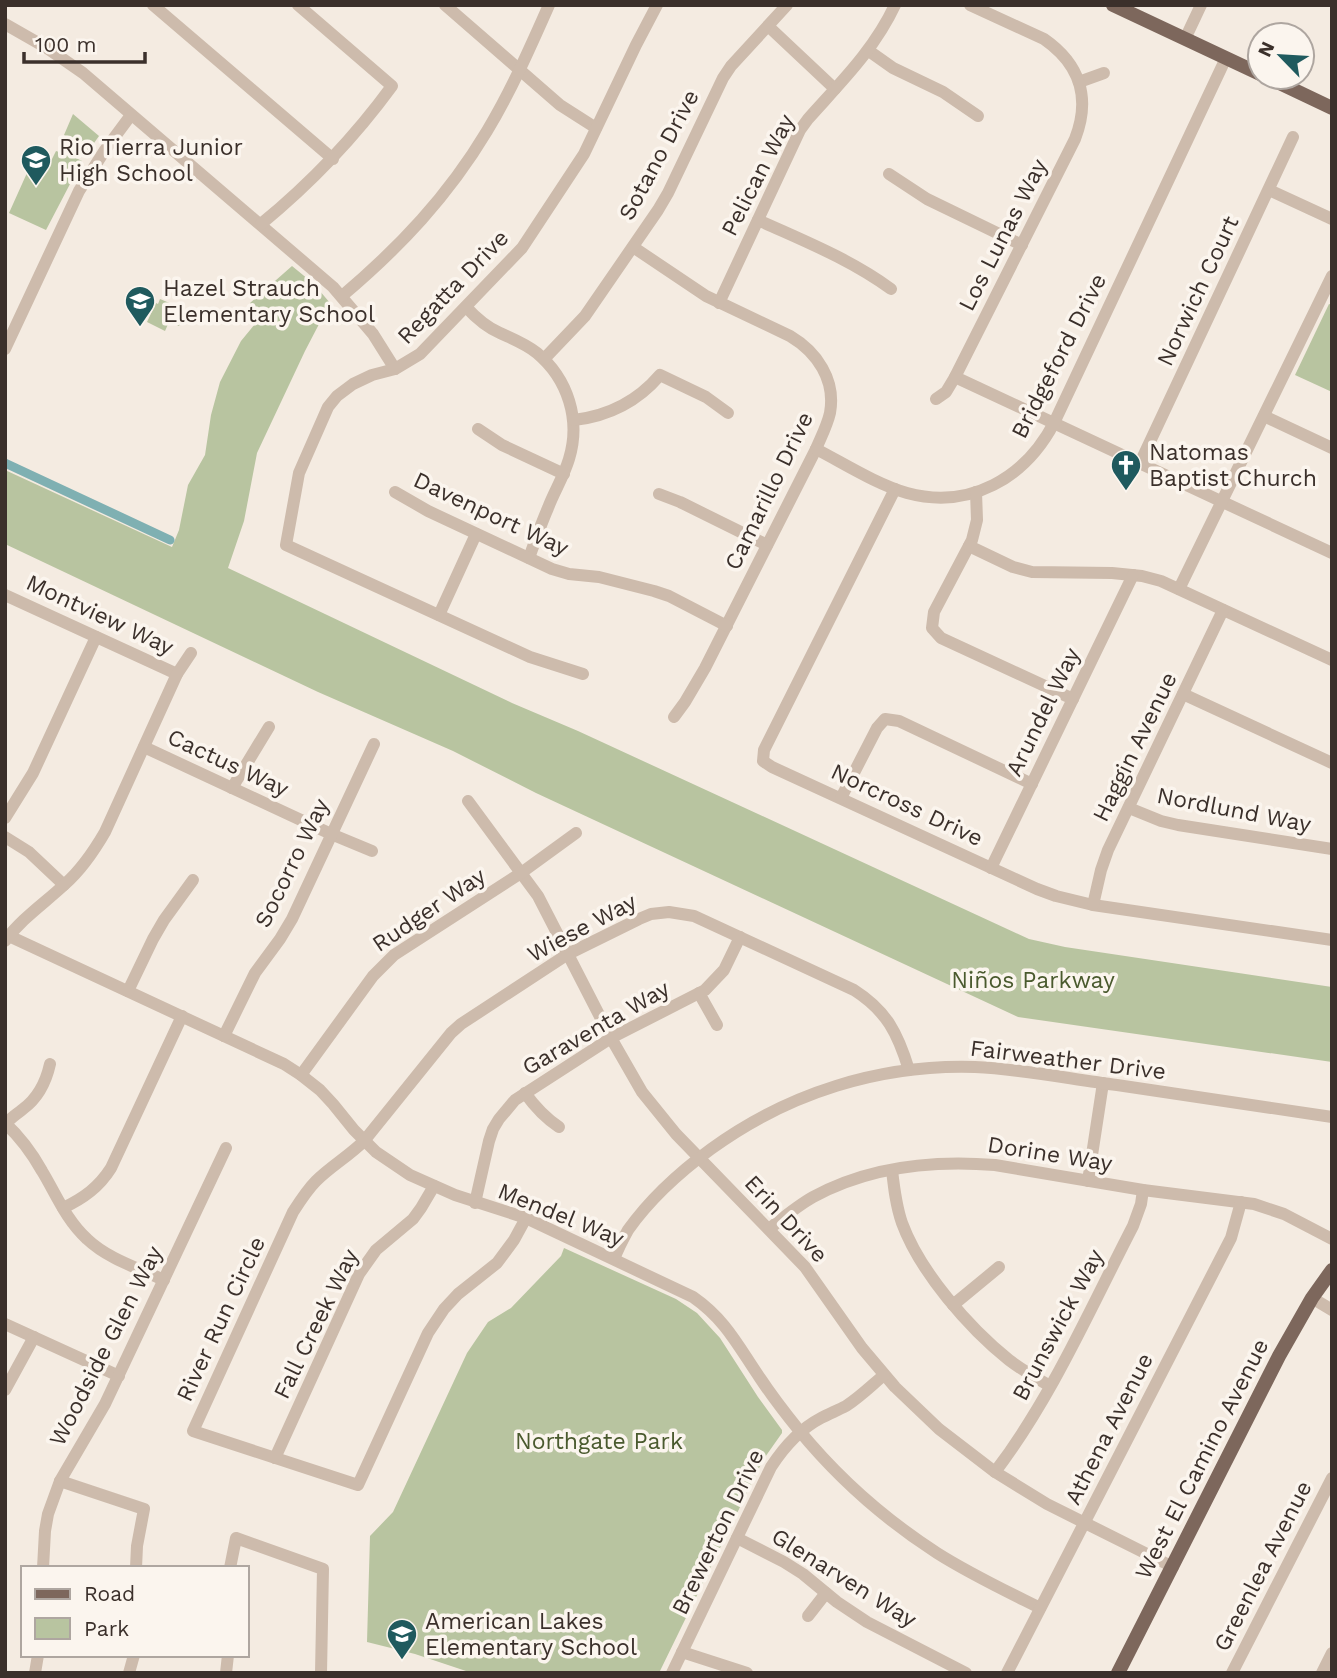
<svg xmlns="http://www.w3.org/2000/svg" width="1337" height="1678" font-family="'Work Sans',sans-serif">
<rect width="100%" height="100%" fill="#f4ebe1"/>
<g fill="#b8c4a0">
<path d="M73,114L99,136L84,157L62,147L66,137L64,135Z"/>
<path d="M60,150L82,161L46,230L9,213L31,164L46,171L56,151L59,152Z"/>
<path d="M292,266L314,284L330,303L305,351L257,453L244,521L228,568L512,703L578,731L1029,939L1065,947L1332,987V1062L1018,1017L536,793L453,751L318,692L5,544V470L172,547L179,530L188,485L205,455L211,415L220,382L241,341L255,324L250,303Z"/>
<path d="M160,299L186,310L179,326L169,322L165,331L147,322L156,303L158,304Z"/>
<path d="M1329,304L1332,305V392L1295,375Z"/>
<path d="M564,1248L676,1299L697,1313L720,1338L758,1397L782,1430V1433L763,1460L659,1673H472L415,1654L367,1642L370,1536L393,1512L467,1353L488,1322L511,1308L561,1256Z"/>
</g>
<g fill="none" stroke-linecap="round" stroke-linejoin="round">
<path stroke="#7fb0b2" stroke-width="9" d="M5,463L170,540"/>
<g stroke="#cdbbac" stroke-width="12">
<path d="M153,5L333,159"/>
<path d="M445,5L560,105L596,128"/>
<path d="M5,24L47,48L83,73L333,287L373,334L395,369"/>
<path d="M768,26L835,89"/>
<path d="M1185,39L1201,5"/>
<path d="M869,51L893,68L943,92L978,116"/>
<path d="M1079,82L1104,73"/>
<path d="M889,174L927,199L1022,245"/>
<path d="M1269,190L1332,219"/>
<path d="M758,220C804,241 850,259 891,289"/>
<path d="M261,224C311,183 354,138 392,86L298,5"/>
<path d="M633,247L706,296L790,336C817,352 836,380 830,413C827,426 821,437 816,449L705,668L685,702L674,717"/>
<path d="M342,296C400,247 448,196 487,131C511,91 530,48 549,5"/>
<path d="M719,303L800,130L808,119C840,83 874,50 895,5"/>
<path d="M466,307C476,318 486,327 500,333C513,339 526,344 537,353C568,379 581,420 569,459C564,476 554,492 548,508C541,524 535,541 529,558"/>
<path d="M5,349L79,191L105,150L131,115"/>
<path d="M544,359L585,316L658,210L668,193L723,78L731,66L787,5"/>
<path d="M955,377L1332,553"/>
<path d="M936,399L946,392L955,377L1075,139C1091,98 1080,64 1044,39L970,5"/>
<path d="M1264,416L1332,448"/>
<path d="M574,420C609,416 637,402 660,375L706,397L728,413"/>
<path d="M478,429L502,445L564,474"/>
<path d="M816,449C845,464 876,484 907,493C970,510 1025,478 1054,423L1226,58"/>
<path d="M1140,463L1293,137"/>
<path d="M895,489L764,750L763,761L772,767L1037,889L1056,896L1093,905L1332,940"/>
<path d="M395,492L428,511L552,569L569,574L599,577L654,591L669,596L727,626"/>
<path d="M976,492L977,520L972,540L934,612L932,628L941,638L1073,699"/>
<path d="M659,494L680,502L767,545"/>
<path d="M969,546L1013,567L1032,572L1112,573L1142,576L1161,581L1332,660"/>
<path d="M1179,589L1332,276"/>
<path d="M5,595L177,674"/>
<path d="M439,615L476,534"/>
<path d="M583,674L530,657L286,545L299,473L328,407L337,396L353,384L372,375L395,369L420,354L522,248L584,154L636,45L657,5"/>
<path d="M1183,694L1332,763"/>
<path d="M144,747L331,834L372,851"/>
<path d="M232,788L269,727"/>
<path d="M841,798L877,728L885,719L899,721L1032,784"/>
<path d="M468,801L538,896L611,1038L642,1092L676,1134L805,1267L862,1348L895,1387L939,1429L995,1472L1047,1504L1173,1567"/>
<path d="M1129,808L1161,821L1178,825L1332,849"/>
<path d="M5,818L33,773L96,637"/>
<path d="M5,837L29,852L64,885"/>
<path d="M991,868L1133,575"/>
<path d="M1093,905L1101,870L1108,850L1223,610"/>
<path d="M9,936L284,1064L301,1075L320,1090L333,1104L354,1130L376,1152L410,1175L455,1195L526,1218L693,1297C726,1320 738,1346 760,1378C772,1396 785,1413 798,1429C837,1477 886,1520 937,1553C970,1574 1006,1591 1040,1608"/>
<path d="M5,941C22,918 45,903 65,884C82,869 94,851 105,832L177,674L191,653"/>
<path d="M128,991L153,939L164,920L193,880"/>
<path d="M699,993L717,1025"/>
<path d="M224,1036L255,973L280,939L292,919L374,744"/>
<path d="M301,1075L373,976L394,955L521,873L576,833"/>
<path d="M525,1093C535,1107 544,1117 559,1127"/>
<path d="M5,1123C20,1137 32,1153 42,1171C56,1194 66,1220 87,1239C108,1259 138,1268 164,1280"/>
<path d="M5,1125C10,1118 16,1115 23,1109C38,1098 46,1082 50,1064"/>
<path d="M892,1170C894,1188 896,1206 902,1223C920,1272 969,1328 1009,1360C1022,1370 1036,1378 1050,1386"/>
<path d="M1088,1181L1103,1083"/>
<path d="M475,1203L489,1141L493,1129L499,1119L515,1100L611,1038L705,990L724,970L740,937"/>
<path d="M63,1208C84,1198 99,1187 111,1168L182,1016"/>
<path d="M526,1218L514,1240L497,1263L458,1294L444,1309L428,1333L358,1485L193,1431L293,1212C300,1201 307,1190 316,1181C331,1166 349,1156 364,1141L451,1033L461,1024L568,954L639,919L651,914L669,912L694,916L854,990C887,1011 898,1034 909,1070"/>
<path d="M769,1229C783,1218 797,1206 813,1197C868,1167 933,1160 995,1165L1143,1190L1254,1204L1284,1214L1332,1239"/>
<path d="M614,1259C618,1249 623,1239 628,1230C650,1199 681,1171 711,1149C788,1093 880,1064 975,1067C1022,1069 1070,1079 1117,1085C1188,1096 1260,1106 1332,1117"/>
<path d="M1312,1298L1332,1310"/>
<path d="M953,1305L999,1267"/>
<path d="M5,1324L119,1376"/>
<path d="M5,1390L34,1337"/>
<path d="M275,1458L359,1274L376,1250L413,1219L421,1208L434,1186"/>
<path d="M995,1472C1052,1397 1090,1309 1133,1226L1141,1204L1143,1190"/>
<path d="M60,1481L144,1509L137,1546L136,1568"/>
<path d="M737,1538L784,1562L803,1574L837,1602L867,1622L966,1673"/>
<path d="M43,1568L45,1531L48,1514L60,1481L105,1404L226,1148"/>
<path d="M230,1568L236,1538L323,1569L321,1673"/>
<path d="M808,1616L826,1593"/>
<path d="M682,1652L747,1673"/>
<path d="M35,1673L38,1655"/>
<path d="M129,1673L134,1655"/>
<path d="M226,1673L228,1655"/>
<path d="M672,1673L771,1467C784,1447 800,1429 821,1418C829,1414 838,1410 846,1406C860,1397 872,1385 884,1375"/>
<path d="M1007,1673L1231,1238L1241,1202"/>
<path d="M1232,1673L1332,1478"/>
<path d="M1322,1673L1332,1653"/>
</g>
<g stroke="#7d675c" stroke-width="14">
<path d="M1113,5L1260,74"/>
<path d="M1267,77L1332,108"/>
<path d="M1118,1673L1279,1356L1312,1298L1332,1270"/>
</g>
</g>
<defs>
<g id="school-pin" transform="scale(1.575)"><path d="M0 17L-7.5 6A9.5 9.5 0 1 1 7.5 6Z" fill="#1f5a5e" stroke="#fbf5ee"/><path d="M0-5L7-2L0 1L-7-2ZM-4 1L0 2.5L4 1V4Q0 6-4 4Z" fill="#fff"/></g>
<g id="church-pin" transform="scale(1.575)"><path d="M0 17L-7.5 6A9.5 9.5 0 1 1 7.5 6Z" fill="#1f5a5e" stroke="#fbf5ee"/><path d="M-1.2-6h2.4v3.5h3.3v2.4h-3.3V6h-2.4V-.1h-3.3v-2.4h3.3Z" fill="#fff"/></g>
</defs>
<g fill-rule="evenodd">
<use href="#school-pin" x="36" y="160"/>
<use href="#school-pin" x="140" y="301"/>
<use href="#church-pin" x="1126" y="465"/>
<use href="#school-pin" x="402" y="1634"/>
</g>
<g text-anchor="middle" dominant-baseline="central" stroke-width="7" stroke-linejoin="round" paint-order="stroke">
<g font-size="23" fill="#3b302b" stroke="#fbf5ee" text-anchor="start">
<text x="59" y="147">Rio Tierra Junior<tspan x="59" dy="26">High School</tspan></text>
<text x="163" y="288">Hazel Strauch<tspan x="163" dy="26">Elementary School</tspan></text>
<text x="1149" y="452">Natomas<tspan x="1149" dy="26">Baptist Church</tspan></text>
<text x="425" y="1621">American Lakes<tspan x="425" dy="26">Elementary School</tspan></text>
</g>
<g font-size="23" fill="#3b302b" stroke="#fbf5ee">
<text transform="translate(659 155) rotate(-62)">Sotano Drive</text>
<text transform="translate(758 175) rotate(-63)">Pelican Way</text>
<text transform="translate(1003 235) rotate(-63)">Los Lunas Way</text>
<text transform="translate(453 287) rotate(-46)">Regatta Drive</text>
<text transform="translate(1198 291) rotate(-65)">Norwich Court</text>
<text transform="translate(1059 356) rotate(-63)">Bridgeford Drive</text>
<text transform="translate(769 491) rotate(-64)">Camarillo Drive</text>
<text transform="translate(491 514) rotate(25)">Davenport Way</text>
<text transform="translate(100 615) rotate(25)">Montview Way</text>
<text transform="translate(1043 712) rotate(-64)">Arundel Way</text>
<text transform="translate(1135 747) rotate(-64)">Haggin Avenue</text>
<text transform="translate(228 763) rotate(25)">Cactus Way</text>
<text transform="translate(907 805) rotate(25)">Norcross Drive</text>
<text transform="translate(1234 810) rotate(11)">Nordlund Way</text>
<text transform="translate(292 863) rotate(-64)">Socorro Way</text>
<text transform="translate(429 910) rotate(-34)">Rudger Way</text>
<text transform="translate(582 928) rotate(-28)">Wiese Way</text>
<text transform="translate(596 1028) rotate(-30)">Garaventa Way</text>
<text transform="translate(1068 1060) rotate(7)">Fairweather Drive</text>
<text transform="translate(1050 1154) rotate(9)">Dorine Way</text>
<text transform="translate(561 1215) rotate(22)">Mendel Way</text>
<text transform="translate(786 1219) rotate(47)">Erin Drive</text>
<text transform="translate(221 1319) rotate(-65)">River Run Circle</text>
<text transform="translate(316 1324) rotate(-64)">Fall Creek Way</text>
<text transform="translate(1058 1325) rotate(-62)">Brunswick Way</text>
<text transform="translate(106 1346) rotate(-63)">Woodside Glen Way</text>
<text transform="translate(1109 1429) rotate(-63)">Athena Avenue</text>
<text transform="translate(1202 1459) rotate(-63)">West El Camino Avenue</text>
<text transform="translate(718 1532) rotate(-64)">Brewerton Drive</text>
<text transform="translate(1263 1566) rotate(-63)">Greenlea Avenue</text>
<text transform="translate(844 1578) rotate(32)">Glenarven Way</text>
</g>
<g font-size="23" fill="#4a5a2e" stroke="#fbf5ee">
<text x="1033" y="980">Niños Parkway</text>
<text x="599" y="1441">Northgate Park</text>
</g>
</g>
<rect width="1337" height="1678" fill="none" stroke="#3b302b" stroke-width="14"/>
<rect x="21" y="1566" width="228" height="91" fill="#fbf5ee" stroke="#aea6a0" stroke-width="2"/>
<rect x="35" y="1589" width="35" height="10" fill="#7d675c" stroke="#aea6a0" stroke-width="2"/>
<text x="84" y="1601" font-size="21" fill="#3b302b">Road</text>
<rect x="35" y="1618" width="35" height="21" fill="#b8c4a0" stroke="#aea6a0" stroke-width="2"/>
<text x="84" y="1636" font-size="21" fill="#3b302b">Park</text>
<g transform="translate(1281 56) rotate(295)"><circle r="33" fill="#fbf5ee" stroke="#aea6a0" stroke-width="2"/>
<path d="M0-5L12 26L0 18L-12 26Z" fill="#1f5a5e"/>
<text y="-10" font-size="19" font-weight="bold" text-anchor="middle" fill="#3b302b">N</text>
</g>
<path d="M24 52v10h121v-10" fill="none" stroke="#3b302b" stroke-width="3.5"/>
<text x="35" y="52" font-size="21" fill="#3b302b" stroke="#fbf5ee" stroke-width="5" paint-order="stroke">100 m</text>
</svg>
